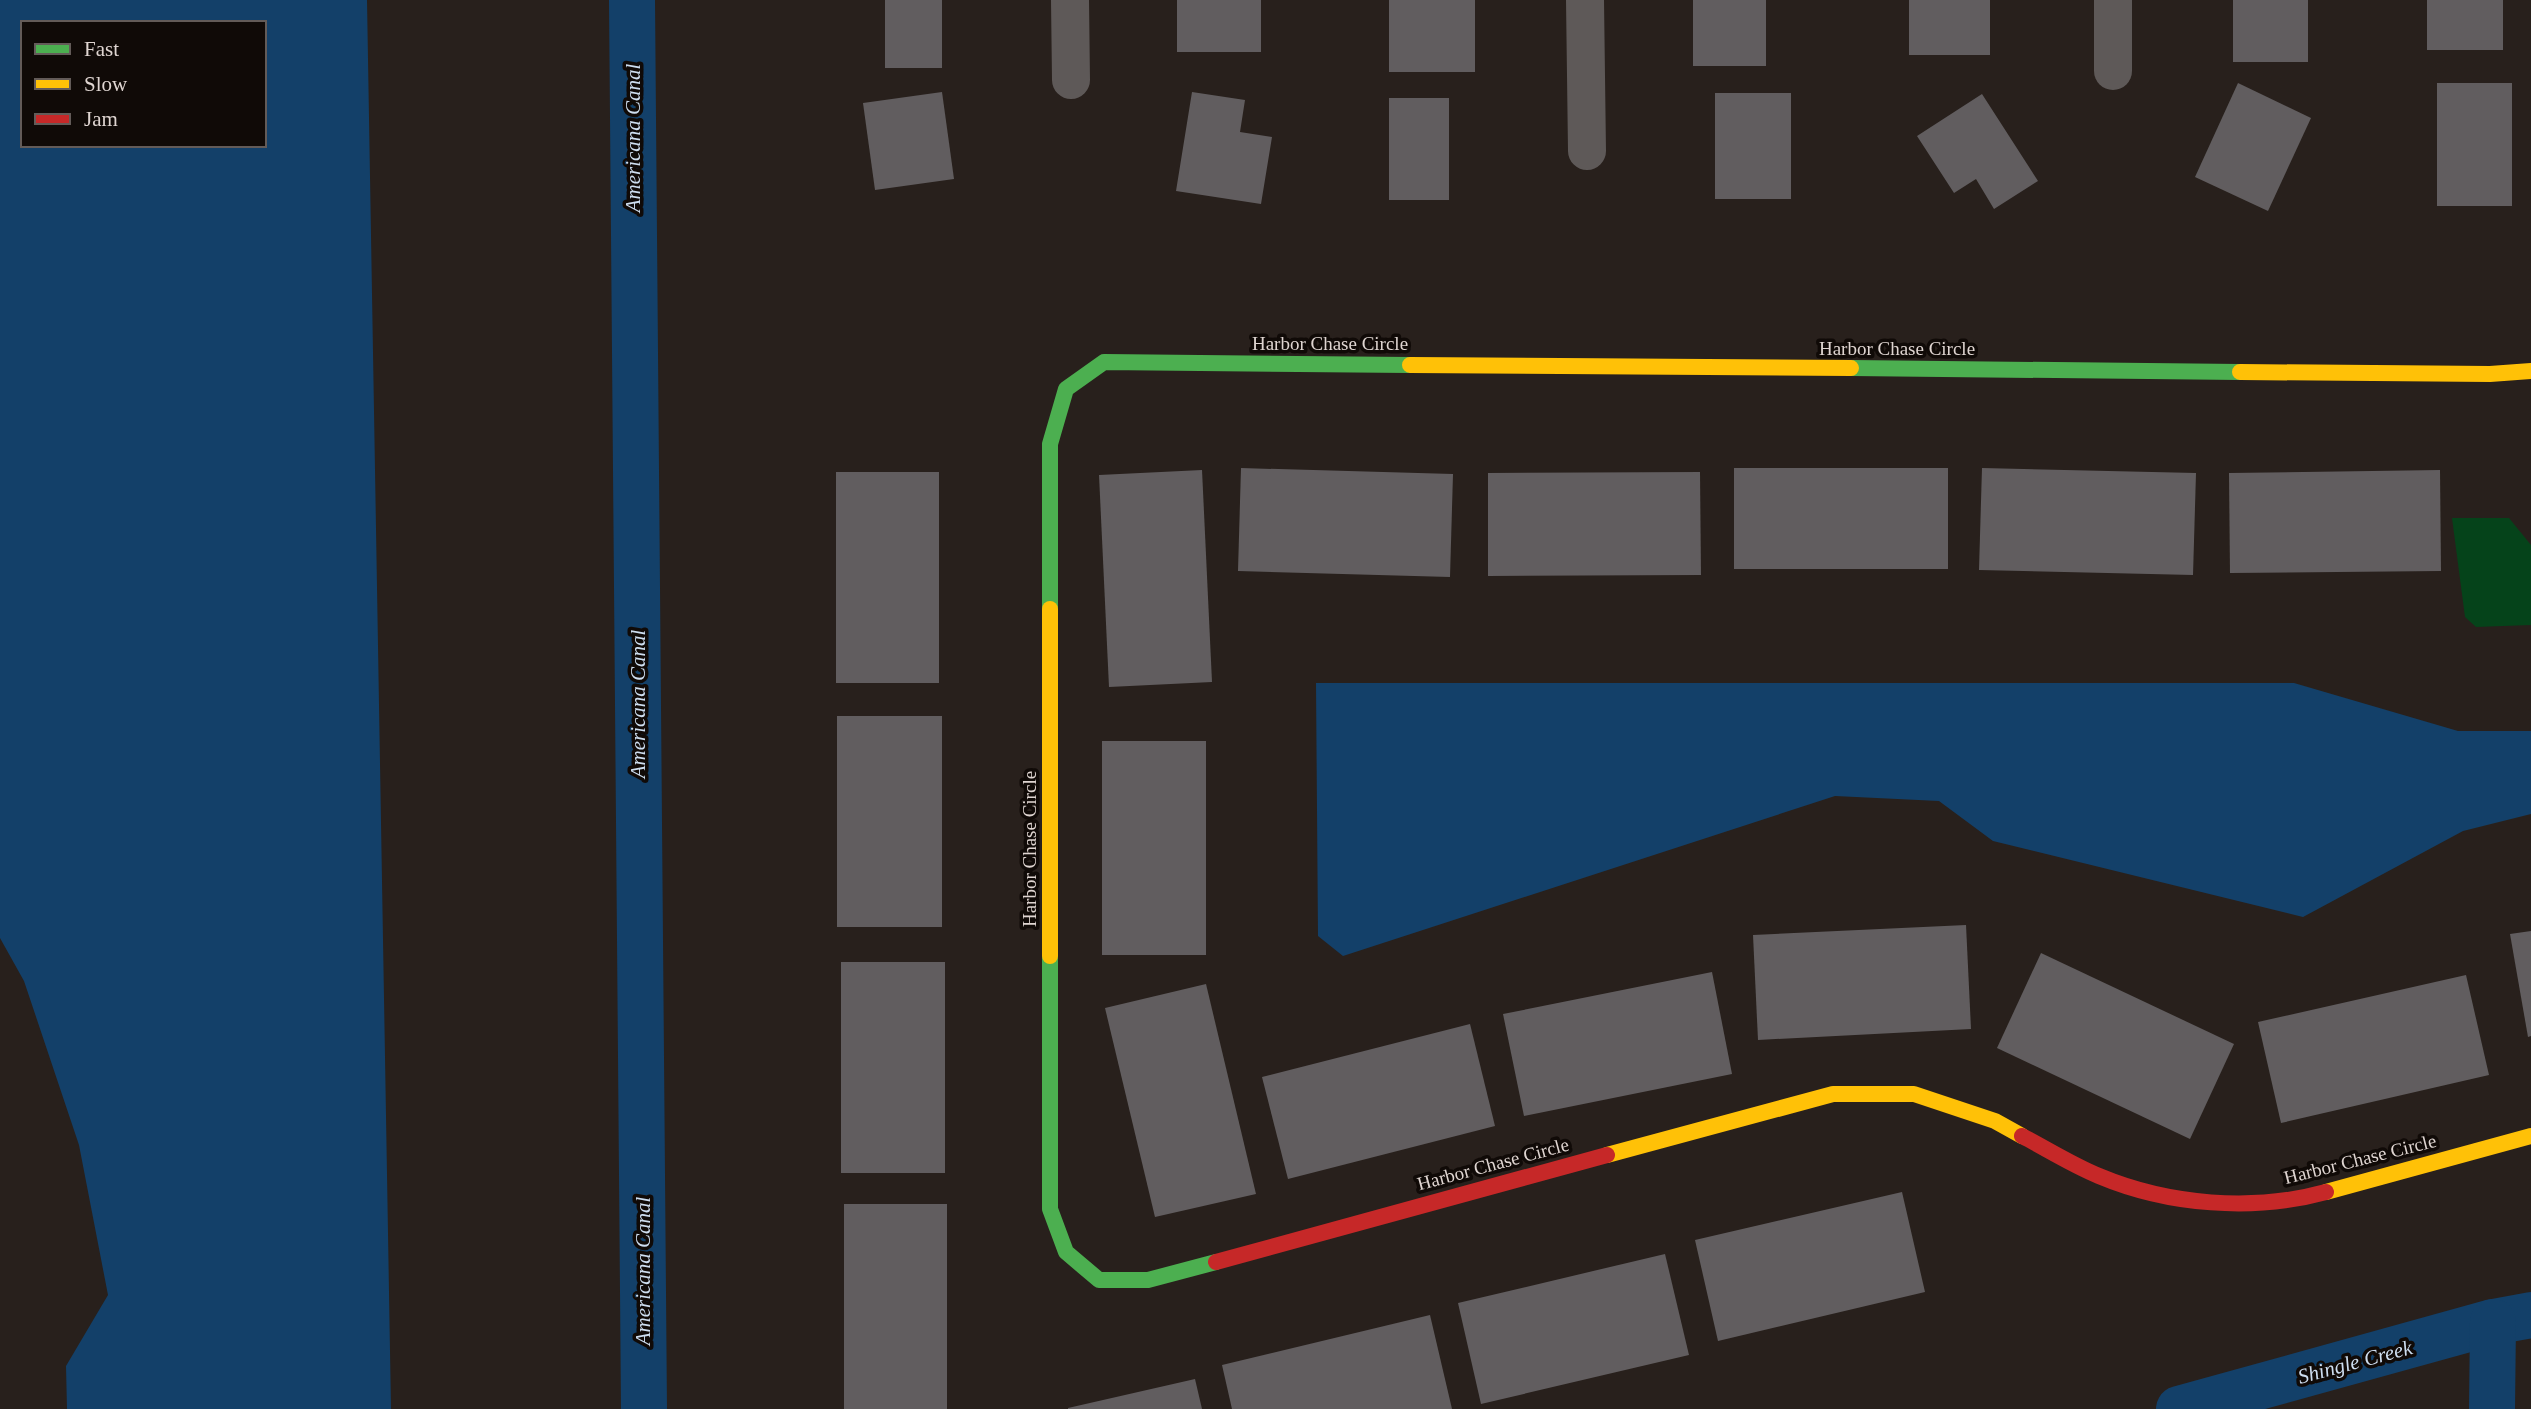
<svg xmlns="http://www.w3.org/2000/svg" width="2531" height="1409" font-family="Georgia,serif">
<rect width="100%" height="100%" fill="#28201c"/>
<path fill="#05431a" d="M2452,518H2509L2531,545V625L2476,627L2465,617Z"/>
<g fill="#134069" fill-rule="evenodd">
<path d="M0,0H367L391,1409H67L66,1366L108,1295L79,1145L24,981L0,938ZM23,23H264V145H23Z"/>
<path d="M2294,683L2458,731H2531V814L2463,831L2303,917L1993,841L1939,801L1835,796L1343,956L1318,936L1316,683Z"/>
</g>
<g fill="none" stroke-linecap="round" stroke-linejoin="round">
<g stroke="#134069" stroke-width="46">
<path d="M632,0L644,1409"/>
<path d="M2179,1409L2493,1322L2531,1315"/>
<path d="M2492,1409L2493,1322"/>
</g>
</g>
<g fill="#615d5f">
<rect x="885" y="0" width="57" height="68"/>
<rect x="1177" y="0" width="84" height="52"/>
<rect x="1389" y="0" width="86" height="72"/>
<rect x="1693" y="0" width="73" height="66"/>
<rect x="1909" y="0" width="81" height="55"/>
<rect x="2233" y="0" width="75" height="62"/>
<rect x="2427" y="0" width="76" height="50"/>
<path d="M2238,83L2311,118L2268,211L2195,177Z"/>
<rect x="2437" y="83" width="75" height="123"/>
<path d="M942,92L954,179L875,190L863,103Z"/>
<path d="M1192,92L1245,100L1240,132L1272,137L1261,204L1176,191Z"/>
<rect x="1715" y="93" width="76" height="106"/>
<path d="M1982,94L2038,181L1994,209L1976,179L1954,193L1917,136Z"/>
<rect x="1389" y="98" width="60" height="102"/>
<path d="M1241,468L1453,474L1450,577L1238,571Z"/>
<rect x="1734" y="468" width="214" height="101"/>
<path d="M1982,468L2196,473L2193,575L1979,570Z"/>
<path d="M1202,470L1212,682L1109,687L1099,475Z"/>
<path d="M2440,470L2441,571L2230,573L2229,473Z"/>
<rect x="836" y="472" width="103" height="211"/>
<path d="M1700,472L1701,575L1488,576V473Z"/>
<rect x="837" y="716" width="105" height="211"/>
<rect x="1102" y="741" width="104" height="214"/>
<path d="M1966,925L1971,1029L1758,1040L1753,935Z"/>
<path d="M2531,931V1036L2528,1037L2510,934Z"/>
<path d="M2041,953L2234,1044L2190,1139L1997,1048Z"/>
<rect x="841" y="962" width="104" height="211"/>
<path d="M1712,972L1732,1074L1524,1116L1503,1014Z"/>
<path d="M2466,975L2489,1075L2281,1123L2258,1022Z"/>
<path d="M1206,984L1256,1194L1155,1217L1105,1008Z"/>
<path d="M1470,1024L1495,1126L1288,1179L1262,1077Z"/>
<path d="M1902,1192L1925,1292L1718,1341L1695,1240Z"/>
<rect x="844" y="1204" width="103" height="205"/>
<path d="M1665,1254L1689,1355L1481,1404L1458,1303Z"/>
<path d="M1430,1315L1452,1409H1232L1222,1365Z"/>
<path d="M1195,1379L1202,1409H1068V1408Z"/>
</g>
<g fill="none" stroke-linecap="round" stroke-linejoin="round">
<g stroke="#5e5958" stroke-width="38">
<path d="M1070,0L1071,80"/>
<path d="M1585,0L1587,151"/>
<path d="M2113,0V71"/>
</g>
<g stroke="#4caf50" stroke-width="16">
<path d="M1851,368L2240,372"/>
<path d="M1050,609V444L1066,389L1104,362L1410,365"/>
<path d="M1050,956V1209L1066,1252L1099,1280H1148L1216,1262"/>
</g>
<g stroke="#ffc107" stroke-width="16">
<path d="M1410,365L1851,368"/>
<path d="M2240,372L2490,374L2531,371"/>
<path d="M1050,609V956"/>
<path d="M1607,1155L1833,1094H1914L1995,1121L2022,1136"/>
<path d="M2326,1192L2531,1136"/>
</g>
<g stroke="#c62828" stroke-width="16">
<path d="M2022,1136C2047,1149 2072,1165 2099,1176C2168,1205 2253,1212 2326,1192"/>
<path d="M1216,1262L1607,1155"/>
</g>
</g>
<g text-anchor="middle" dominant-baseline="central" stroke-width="7" stroke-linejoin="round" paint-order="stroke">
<g font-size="19" fill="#dfd5d1" stroke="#100a07">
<text x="1330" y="343">Harbor Chase Circle</text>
<text x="1897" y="348">Harbor Chase Circle</text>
<text transform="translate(1029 849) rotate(-90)">Harbor Chase Circle</text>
<text transform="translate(2360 1159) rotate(-14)">Harbor Chase Circle</text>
<text transform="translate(1493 1164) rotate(-15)">Harbor Chase Circle</text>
</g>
<g font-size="21" font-style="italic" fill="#cedef0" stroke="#100a07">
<text transform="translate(633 138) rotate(-90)">Americana Canal</text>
<text transform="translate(638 704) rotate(-90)">Americana Canal</text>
<text transform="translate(643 1271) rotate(-90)">Americana Canal</text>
<text transform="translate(2355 1362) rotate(-15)">Shingle Creek</text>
</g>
</g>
<rect x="21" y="21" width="245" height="126" fill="#100a07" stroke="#635b58" stroke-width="2"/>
<rect x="35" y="44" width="35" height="10" fill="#4caf50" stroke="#635b58" stroke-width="2"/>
<text x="84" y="56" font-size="21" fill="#dfd5d1">Fast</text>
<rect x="35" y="79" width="35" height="10" fill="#ffc107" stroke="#635b58" stroke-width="2"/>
<text x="84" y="91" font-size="21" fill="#dfd5d1">Slow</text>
<rect x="35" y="114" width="35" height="10" fill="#c62828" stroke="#635b58" stroke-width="2"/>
<text x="84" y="126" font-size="21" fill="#dfd5d1">Jam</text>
</svg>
